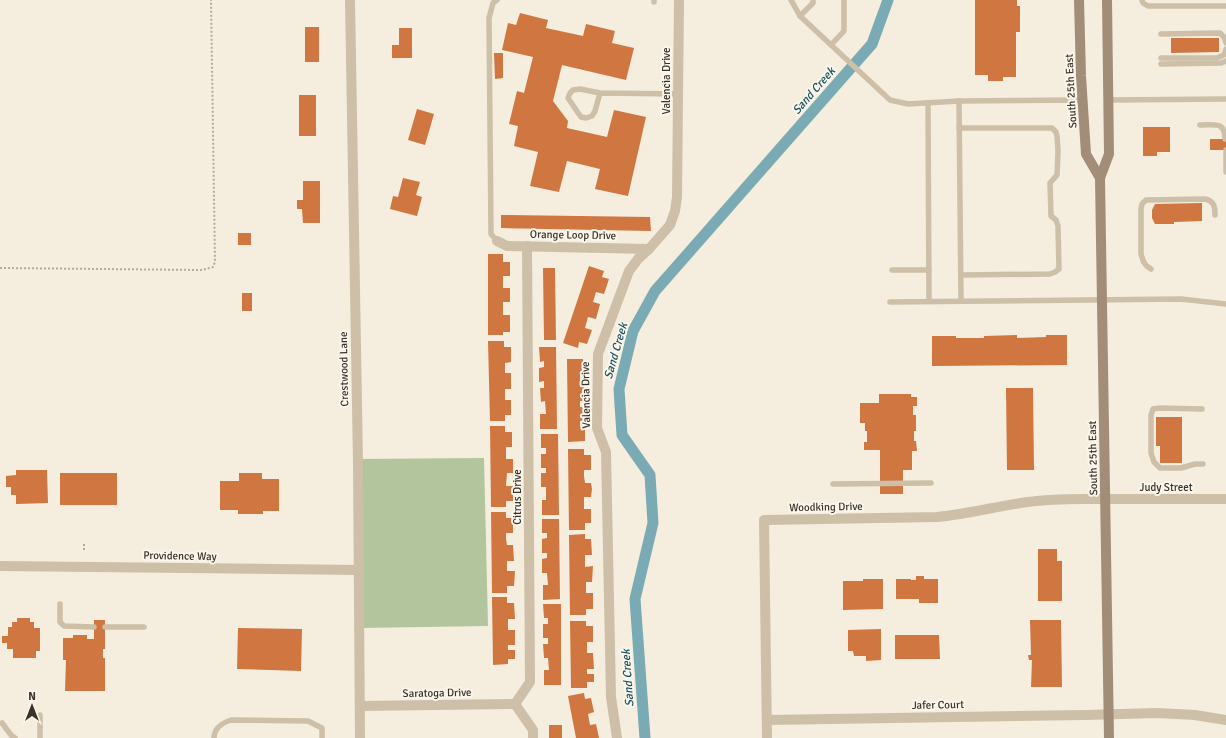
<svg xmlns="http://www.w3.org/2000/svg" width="1226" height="738" font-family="Signika,sans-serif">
<rect width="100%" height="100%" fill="#f5edde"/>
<path fill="#b2c59c" d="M484,458L488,626L359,628L358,459Z"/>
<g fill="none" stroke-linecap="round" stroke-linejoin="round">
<path stroke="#7aaab4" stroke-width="11" d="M645,738L635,599L653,523L650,475L622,435L619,389L633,331L655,291L872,44L888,0"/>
</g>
<g fill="#cf7641">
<path d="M975,0H1017V6H1020V32H1016V77H1003V81H988V75H975Z"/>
<path d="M520,13L548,20L546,28L583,36L586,24L615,31L612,43L634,48L626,80L562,65L553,101L568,121L567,128L607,137L614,110L646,117L628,196L595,189L600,169L567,161L559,192L530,186L538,152L514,146L518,126L509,124L517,91L524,93L533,57L502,50L508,23L516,25Z"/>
<rect x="305" y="27" width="14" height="35"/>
<path d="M399,28H412V58H392V45H399Z"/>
<path d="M1171,38H1219V52L1171,53Z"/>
<path d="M494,53H503V78L495,79Z"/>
<rect x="299" y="95" width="17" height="41"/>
<path d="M417,109L434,114L425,145L408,140Z"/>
<path d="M1143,127H1170V152H1157V156H1143Z"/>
<rect x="1210" y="139" width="16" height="11"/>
<path d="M403,178L420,182L416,195L422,197L417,216L390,209L393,196L398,197Z"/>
<path d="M303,181H320V223H303L302,209H297V200H303Z"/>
<path d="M1202,203V221L1174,222V224H1155L1152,218V210L1155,204Z"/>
<path d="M501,215L650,217L651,231L501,228Z"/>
<rect x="238" y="233" width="13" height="12"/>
<path d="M488,254H503V262H510V276H503V288H510V302H503V315H510V332H503V335H488Z"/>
<path d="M589,266L604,271L602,277L609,279L604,294L596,292L593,302L600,304L596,319L588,317L585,328L592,330L587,344L579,342L578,348L563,343Z"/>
<path d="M543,268H555L556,340H544Z"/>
<rect x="242" y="293" width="10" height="18"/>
<path d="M1017,335V338L1046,337V335H1067V365L932,366V336H956V338H984V336Z"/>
<path d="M488,341H504V347H511V362L505,363V373H511V389H505V400H511V415H505V421H490Z"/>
<path d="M539,347H556L557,429H540V414H546L545,401L541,402L540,388H544V381L539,382V368L544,367V361L540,362Z"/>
<path d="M567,359H583V375H580V387H584L585,401H580V407H585V421H580V427H585V441L568,442Z"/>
<path d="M1006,388H1033L1034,470H1007Z"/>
<path d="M879,394H911V397H917V406H913V415H916V431H914V441H916L917,451H912V470H903V494H880V450H864V442H867V431H865V423H860V403H879Z"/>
<path d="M1156,417H1182V463H1160V446H1156Z"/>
<path d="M490,426H505V432H512V447H506V459H513V473H507L506,486H513V501H506V507H491Z"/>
<path d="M541,434H558L559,515H542V500H546V487H541V473H546V468H541V454H546V448H541Z"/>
<path d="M568,449H584V455H591V470H584V476L585,483H591L592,489L591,497H584V509H591V523H585V530H569Z"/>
<path d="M16,470H47L48,503L16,504V495H11V487H6V476L16,475Z"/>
<rect x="60" y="473" width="57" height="32"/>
<path d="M239,473H262V479H279V511H263V514H238V510H220V481H239Z"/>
<path d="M491,512H506V518H513V533H506V539L507,545H513L514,561H507V571H515L514,586H507V593H492Z"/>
<path d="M542,519H559L560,599L543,600V585H548L547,573H542V559L547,558V553H542V539L547,538V533H542Z"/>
<path d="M585,534V539H591L592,555H585V567L593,566L592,582H586V593H593V609H586V615H570L569,535Z"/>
<path d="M1038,549H1057V561H1062V601H1038Z"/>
<path d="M916,576H924V579H938V603H919V599H896V579H911V580H916Z"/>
<path d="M863,579H883V609L843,610V581H863Z"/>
<path d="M492,597H507V603H514L515,619H508V630H515V645H508V650H515V659H508V664L493,665Z"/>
<path d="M543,604H561V685H544V670H549L548,658H544L543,644H548V638H543V624H548V618H544Z"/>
<path d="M17,618H30V622H34V628H40V651H36V658H13V649H7V643H2V636H8V627H12V622H17Z"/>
<path d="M94,620H105V649H103V658H105V691H65L66,660H63V638H73V635H87V639H94Z"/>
<path d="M1030,620H1061L1062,687H1031L1032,660H1029L1028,655H1031Z"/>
<path d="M570,621H586V626H593V642H587V653H593L594,669H587V674H594V682H587V688H571Z"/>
<path d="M238,628L302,629L301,671L237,669Z"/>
<path d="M881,629V660L866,661V656H854L853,651H848V630Z"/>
<path d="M895,635H939L940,659H895Z"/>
<path d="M584,693L585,699L591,698L594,712L588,714L590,725L596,724L599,738H576L568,696Z"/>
<rect x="549" y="725" width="13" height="13"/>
</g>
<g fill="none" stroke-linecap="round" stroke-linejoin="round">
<g stroke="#baa992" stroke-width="2" stroke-dasharray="2 2" stroke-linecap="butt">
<path d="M0,268L202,270L213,267L215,262L211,0"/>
<path d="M84,544V551"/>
</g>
<g stroke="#cebfa8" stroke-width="5.5">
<path d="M497,0L493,3L489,18L491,234L497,241"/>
<path d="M654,0V2"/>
<path d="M791,0L800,16L890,100L908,104L959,101L1083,100"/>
<path d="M1142,0L1143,3L1148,6H1226"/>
<path d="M800,16L813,3V0"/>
<path d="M1161,34L1220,33L1224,37L1226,43"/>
<path d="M831,45L844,31V0"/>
<path d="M1161,58H1217L1224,55L1226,49"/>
<path d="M1161,64L1221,63L1226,61"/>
<path d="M600,93L595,111L592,116L586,118L581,117L568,98L570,93L573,90L580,89L600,93L679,94"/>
<path d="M1109,100L1226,99"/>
<path d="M959,101L961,301"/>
<path d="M928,103L929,301"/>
<path d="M1200,125C1214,125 1225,121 1225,139"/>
<path d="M959,128H1052L1056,132L1057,136L1058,151L1057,175L1050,183L1051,216L1056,220L1058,226L1059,269L1055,272L1050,274L961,275"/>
<path d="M1226,150V172"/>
<path d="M1151,269C1144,265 1143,261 1141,254V209L1142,204L1146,200L1205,199C1214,201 1215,206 1215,215"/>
<path d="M892,270H929"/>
<path d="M890,302L1181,299L1226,304"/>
<path d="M1202,409L1160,408L1153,409L1151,415V453L1154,462L1160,468H1181L1195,464H1203"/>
<path d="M833,484L931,483"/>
<path d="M60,604V622L64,626L94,627"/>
<path d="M105,627H144"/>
<path d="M40,715V738"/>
<path d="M2,723L11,735L15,738"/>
<path d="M214,738C214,728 222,723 231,720L308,721L322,728V738"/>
</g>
<g stroke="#cebfa8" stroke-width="10">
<path d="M350,0L358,462L360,738"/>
<path d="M497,241L507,246L649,249"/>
<path d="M527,246L530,682L515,704L533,730V738"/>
<path d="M0,566L359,570"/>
<path d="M360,706L515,704"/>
<path d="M767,720L1085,715L1158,713L1195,715L1226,720"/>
<path d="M617,738L611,697L606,452L597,428L598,354L629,271L638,259L649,249L670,225L675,211L677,197L679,0"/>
<path d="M767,738L764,520L937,517C968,514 998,506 1028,502C1054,498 1080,499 1105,499"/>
</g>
<path stroke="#cebfa8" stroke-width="10" d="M1105,499H1226"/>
<g stroke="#a28d79" stroke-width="10">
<path d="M1079,0L1081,76L1086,154L1100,178"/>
<path d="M1107,0L1109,154L1100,178L1109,738"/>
</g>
</g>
<g text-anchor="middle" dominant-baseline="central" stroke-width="4" stroke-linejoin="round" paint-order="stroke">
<g font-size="11" fill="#3a3129" stroke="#fbf6eb">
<text transform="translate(666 81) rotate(-90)">Valencia Drive</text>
<text transform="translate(1071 91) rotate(-93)">South 25th East</text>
<text transform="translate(573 235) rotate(1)">Orange Loop Drive</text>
<text transform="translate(344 369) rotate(-91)">Crestwood Lane</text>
<text transform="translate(586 395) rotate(-91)">Valencia Drive</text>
<text transform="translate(1093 458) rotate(-91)">South 25th East</text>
<text x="1166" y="487">Judy Street</text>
<text transform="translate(517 497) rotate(-90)">Citrus Drive</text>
<text transform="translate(826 507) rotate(-1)">Woodking Drive</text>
<text transform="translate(180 556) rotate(1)">Providence Way</text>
<text transform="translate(437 693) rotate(-1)">Saratoga Drive</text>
<text transform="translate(938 705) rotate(-1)">Jafer Court</text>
</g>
<g font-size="12" font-style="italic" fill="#1a5260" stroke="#fbf6eb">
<text transform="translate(814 91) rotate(-49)">Sand Creek</text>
<text transform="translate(616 351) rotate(-74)">Sand Creek</text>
<text transform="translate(628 678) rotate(-94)">Sand Creek</text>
</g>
</g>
<g transform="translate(32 706)" stroke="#fbf6eb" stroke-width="3" paint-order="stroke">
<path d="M0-3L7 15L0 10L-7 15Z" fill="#3a3129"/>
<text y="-6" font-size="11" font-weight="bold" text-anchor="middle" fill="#3a3129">N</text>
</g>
</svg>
